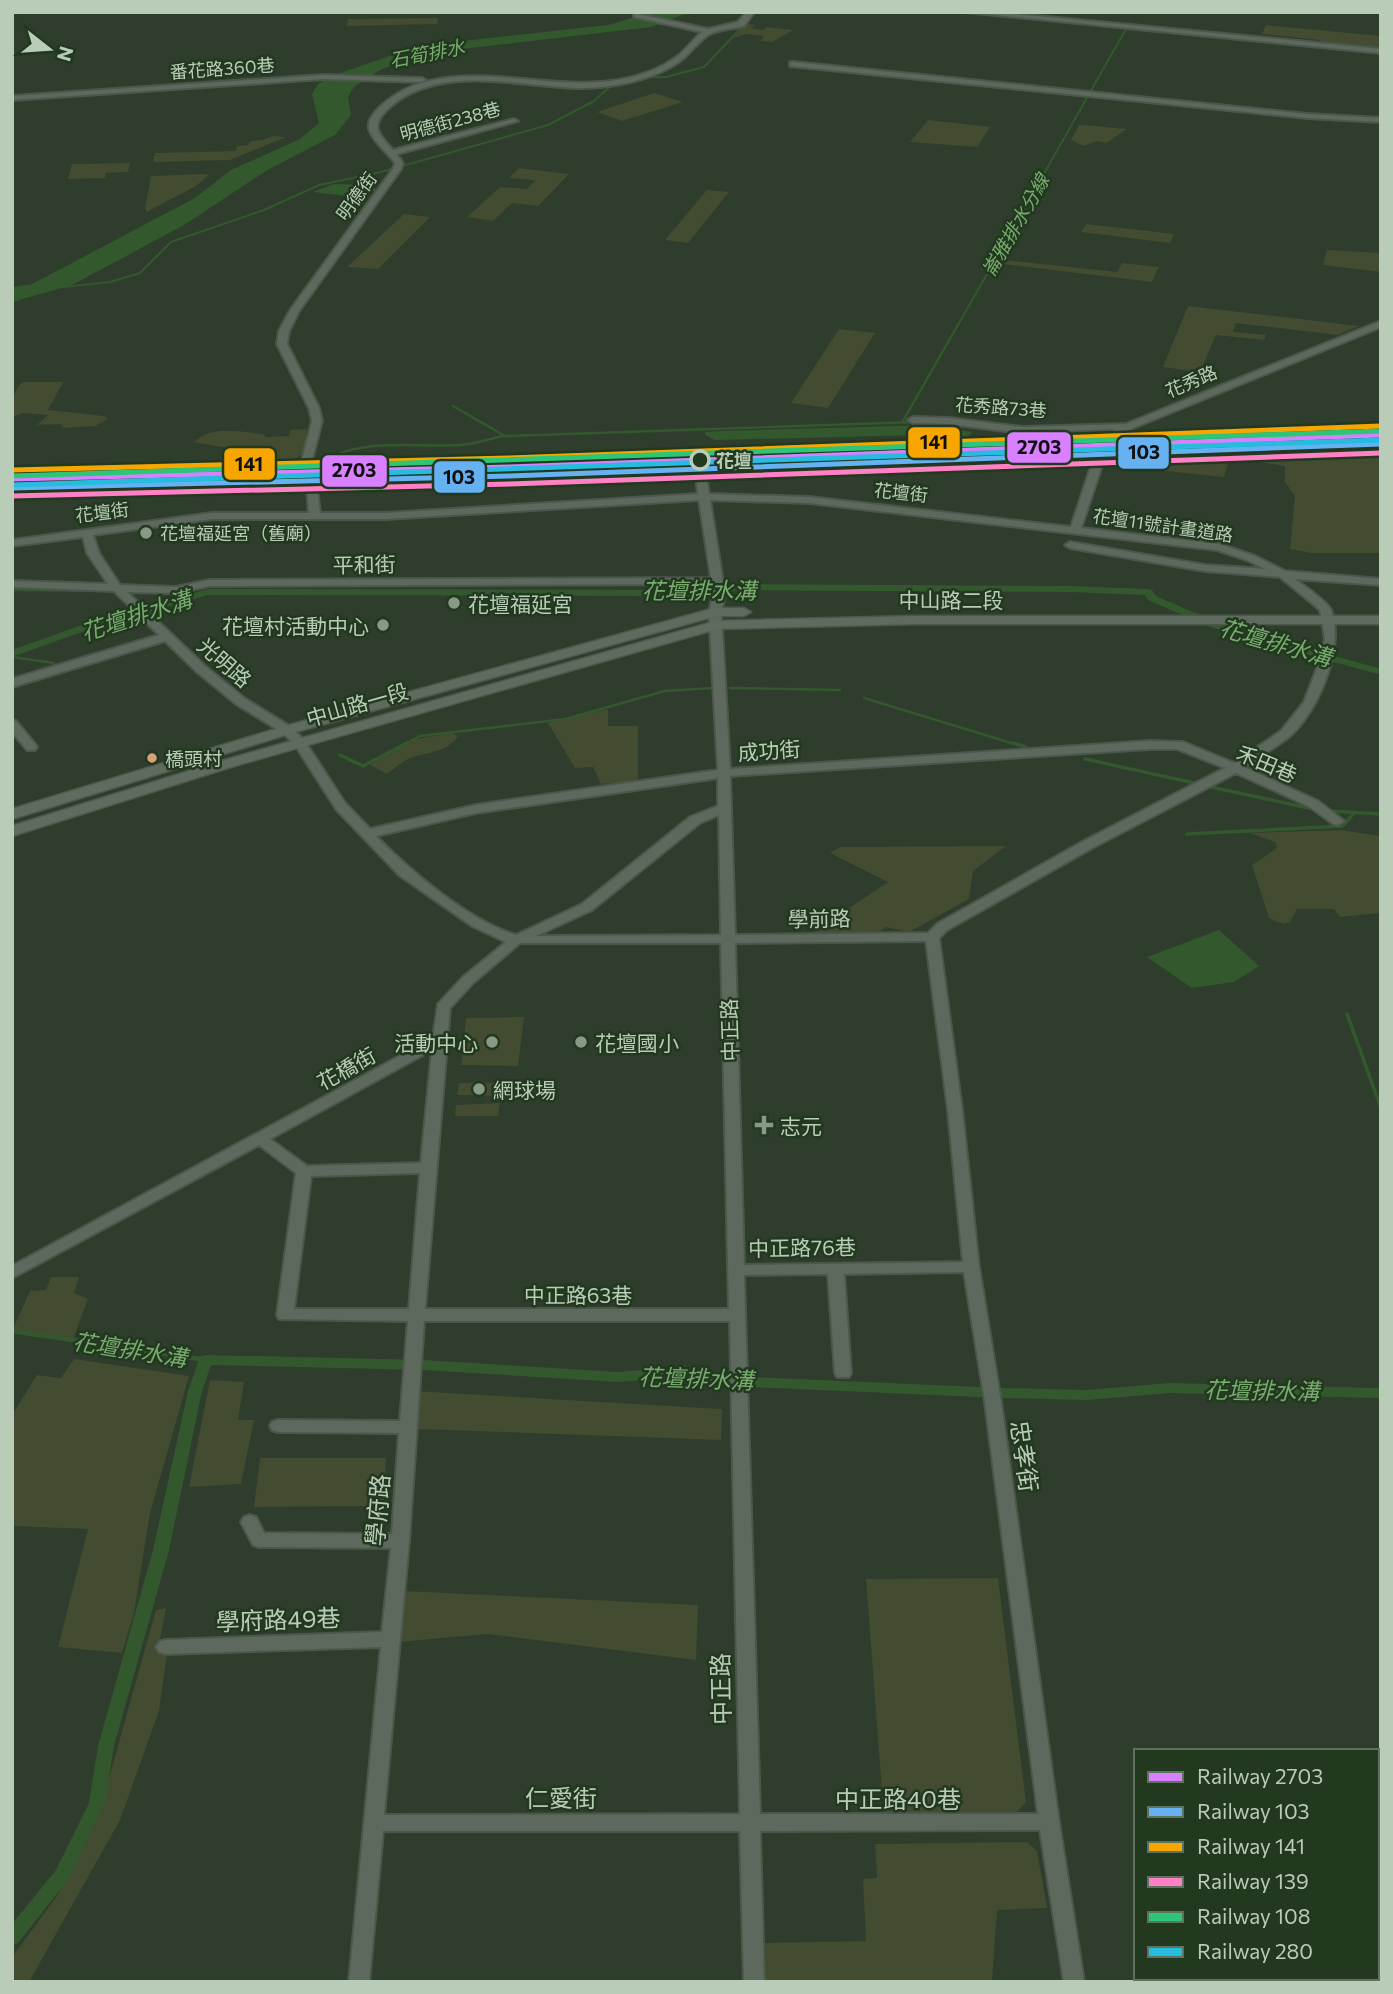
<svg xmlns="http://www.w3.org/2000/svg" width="1393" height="1994" font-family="Commissioner,'Noto Sans TC',sans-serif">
<rect width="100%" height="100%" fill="#2e3d2c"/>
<g fill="#434b31">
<path d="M438,18L437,24L347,26L348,19Z"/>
<path d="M746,24L755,25L751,28L763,30L767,27L793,30L772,42L761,41L764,36L746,34L733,38Z"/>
<path d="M1266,25L1381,36V51L1319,45L1320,40L1262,34Z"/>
<path d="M654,93L683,102L622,121L597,112Z"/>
<path d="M928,120L990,127L977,147L910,142Z"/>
<path d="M1079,125H1083L1127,129L1106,143L1097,141L1084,146L1071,140Z"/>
<path d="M272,136L286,137L230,160L153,162L155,153L236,151L237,146L248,145L251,141L263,140Z"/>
<path d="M130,163L128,172L106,173L105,178L68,179L72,164Z"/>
<path d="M519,168L569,174L538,206L512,203L493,221L467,217L500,187L527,189L535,180L509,178Z"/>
<path d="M204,174L209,175L196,186L147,212L145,209L151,176Z"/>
<path d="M707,190L729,192L688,243L665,240Z"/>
<path d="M404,214L430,217L378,269L347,267Z"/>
<path d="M1086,224L1174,234L1170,243L1081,232Z"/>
<path d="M1327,250L1381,253V272L1323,265Z"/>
<path d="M1005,260L1117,272L1122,263L1159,267L1152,282L1003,264Z"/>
<path d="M1188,306L1359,326L1338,335L1236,323L1233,332L1266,335L1264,340L1216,335L1200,372L1163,367Z"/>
<path d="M839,329L875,333L828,408L791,403Z"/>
<path d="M24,382H63L48,410L104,416L108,419L95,426L63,428L61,424L37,425L48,415L23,413L12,417V398L20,384Z"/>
<path d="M307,429L304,453L291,462L248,464L250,452L194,442C212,425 240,432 263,434L266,437L289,436L291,430Z"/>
<path d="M1381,438V553H1311L1290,549L1295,496L1285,482V466L1245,460L1247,454L1273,450L1282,441Z"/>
<path d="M1199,443L1208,449L1232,450L1224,477L1166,471L1148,457L1155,448L1153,445Z"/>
<path d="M608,709V726H638V781L601,784L593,767L575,768L548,723Z"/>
<path d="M452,733L458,736C447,754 423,752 406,760C399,764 393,770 387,774L370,765L411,740Z"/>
<path d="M1340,830L1381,836V913L1340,917L1334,909H1297L1290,922L1283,924L1269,918L1252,865L1277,848L1275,842L1250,833Z"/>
<path d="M1006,846L973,871L969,899L909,932L886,927L873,936L806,937L888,882L830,853L840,847Z"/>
<path d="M524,1017L518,1066L461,1065L466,1018Z"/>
<path d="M459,1083H502L500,1096L457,1095Z"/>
<path d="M500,1103L498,1116H455L456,1105Z"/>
<path d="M51,1277H79L74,1293L88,1299L72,1342L12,1331L30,1291L46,1290Z"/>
<path d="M74,1359L189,1376L150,1513L134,1613L122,1653L58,1647L88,1529L12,1526V1415L37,1375L61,1378Z"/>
<path d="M210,1380L244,1382L238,1420H254L241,1484L189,1487Z"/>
<path d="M415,1391L722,1409L721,1440L417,1429Z"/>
<path d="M260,1458H386L383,1506L254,1507Z"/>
<path d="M998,1578L1026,1802L1010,1819L884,1818L866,1579Z"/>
<path d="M405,1591L698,1605L696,1660L487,1634L399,1642Z"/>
<path d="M166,1608L159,1645L168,1646L159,1711L120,1820L29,1982H12V1957L57,1896L100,1810L156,1610Z"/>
<path d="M1027,1842L1037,1851L1047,1908L997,1910L992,1982H765V1943L866,1941L863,1879L877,1878L875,1844Z"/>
</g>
<g fill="#33582d">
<path d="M653,12H690L651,27L419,54L378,71L354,87L348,97L351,115L335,135L269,169L184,225L72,285L12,302V287L32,284L195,198L231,170L300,139L319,123L312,94L318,84L335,75L418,46L608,25Z"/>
<path d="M334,184L370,185L376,190L364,198L313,192Z"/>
<path d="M930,425L971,432L969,437L926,435L715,440L705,435V432L721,431Z"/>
<path d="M1219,930L1259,966L1234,982L1192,988L1147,957Z"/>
</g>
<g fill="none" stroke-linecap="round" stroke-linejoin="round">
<g stroke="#33582d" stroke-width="2">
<path d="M648,77H666L704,67L756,12"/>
<path d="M64,287L110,282L140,273L171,242L264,210L319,185L381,172L548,125L594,101L613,84"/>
<path d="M958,325L1126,29L1381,53"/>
</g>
<g stroke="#33582d" stroke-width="2.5">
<path d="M453,406L505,436L915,422"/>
<path d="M903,421L959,323"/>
<path d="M933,423L1031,434L1114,432"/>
<path d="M1121,432L1381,425"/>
<path d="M321,463C362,436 413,448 460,445C475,444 489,439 503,436"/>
<path d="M12,590L119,591"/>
<path d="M151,592L175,594L181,599"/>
<path d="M12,657L54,663"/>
<path d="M730,688L840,690"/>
<path d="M864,698L1018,745"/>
<path d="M403,745L420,736L565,719L665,691L712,688"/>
</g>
<g stroke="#33582d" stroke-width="3.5">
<path d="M1013,743L1026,747"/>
<path d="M340,755L363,766L407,743"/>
<path d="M1085,759L1199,784"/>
<path d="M1206,786L1318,810"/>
<path d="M1330,811L1381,814"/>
<path d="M1187,834L1343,826L1353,814"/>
<path d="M1347,1014L1381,1108"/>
</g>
<path stroke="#33582d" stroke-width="4.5" d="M12,1331L206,1360"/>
<g fill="#33582d" fill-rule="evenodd">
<path d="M740,584L1070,586L1149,589L1152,590L1156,596L1218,623L1381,669V675L1210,627L1148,600L1145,595L1070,592L740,590L696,596L208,595L87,630L12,657V650L79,626L208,589L696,590Z"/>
<path d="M206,1355L424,1360L618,1372L653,1369L750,1377L1002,1388L1087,1390L1169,1383L1381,1388V1398L1169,1393L1087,1400L1002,1398L750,1387L653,1379L618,1382L424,1370L211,1365L202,1391L169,1550L114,1746L105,1803L68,1880L18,1943L12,1946V1924L56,1870L89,1803L98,1746L153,1550L188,1391L199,1360L201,1356Z"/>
</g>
<g stroke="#4c574b" stroke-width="4">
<g id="minor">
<path d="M746,12H754L744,26C732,29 719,29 708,35C699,41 693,50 685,57C669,71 648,78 627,83C612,86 596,88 580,88C519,87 441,63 390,107C369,125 378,134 393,150L514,119L518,121L397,154L403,163L401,169L299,311L289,331L287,344L319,408L322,421L308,475L317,488L320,513H386L698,494L696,476L701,473L706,476L709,494L809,497L1071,527L1100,439L1115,429L1022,433L949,424L913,423L908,420L913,417L949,418L1022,427L1126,424L1381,321V327L1133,428L1110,441L1081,528L1219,544L1255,556L1285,571L1381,579V585L1295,579C1304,586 1327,601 1331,610C1345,648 1318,712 1289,737C1275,748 1259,757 1244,767L1318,801L1344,821L1338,825L1333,824L1310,807L1236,773L1092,848L947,930L939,938L962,1110L979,1267L1001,1402L1059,1822L1084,1982H1064L1040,1830L760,1831L764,1982H744L740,1831H383L369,1982H349L381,1647L165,1654L159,1652L156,1647L159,1642L165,1640L382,1632L391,1548L259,1547L253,1545L241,1522L244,1517L250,1515L256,1517L264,1533L392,1534L399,1433L278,1432L272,1430L270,1426L272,1422L278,1420L400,1421L408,1321L279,1319L277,1315L296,1173L259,1145L12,1278V1266L433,1038L438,1004L463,977L506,942L472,926L399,875L336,809L295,745L283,733L236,704L197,672L165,641L12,687V679L159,635L114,591L12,587V581L108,584L87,553L83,537L12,546V540L212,513H309L307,488L298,475L312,421L309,408L277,344L279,331L291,309L393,169L395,163C387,152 373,142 369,129C367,120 375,112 381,106C440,51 538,91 610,81C634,78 660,70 679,55C687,48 694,39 702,32L634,17V13L708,29L738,22ZM699,500L711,578L209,580L176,587L120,585L99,553L93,535L212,519H386ZM710,500L809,503L1217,550L1247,560L1265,569L1205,565L1070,542L1065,545L1070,548L1205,571L1280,577L1320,610L1325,639L1319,663L1304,702L1281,731L1234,763L1183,742L1149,741L730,769L721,612L725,595ZM712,584L713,595L709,612L718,770L476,805L370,829L345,803L304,740L291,727L244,698L205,666L127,592L176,593L209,586ZM1149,749H1177L1225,768L1082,842L937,924L928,933L735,935L730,776ZM718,778V806L690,817L582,904L516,935C469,921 410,871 376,836L476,813ZM719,815L721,935L536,936L592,910L700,823ZM926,941L948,1110L963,1262L744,1265L735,943ZM520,943H721L729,1309H425L450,1008L473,983ZM432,1050L421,1163L307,1166L270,1139ZM420,1173L409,1309H294L311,1176ZM964,1272L985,1402L1038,1814H760L744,1275L828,1274L835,1373L837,1377H849L851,1373L844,1274ZM424,1321H730L740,1814L384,1815L409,1541Z"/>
<path d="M965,12H995L1381,49V53Z"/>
<path d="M793,62L1307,114L1381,118V122L1307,118L790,66V62Z"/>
<path d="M323,75L422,78L426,80L422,82L323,79L12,100V96Z"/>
<path d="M12,720L16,721L35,744L37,747L35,750H27L12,732Z"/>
</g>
</g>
<g stroke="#4c594a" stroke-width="3">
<g id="major">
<path d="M715,608H744L751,612L744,616H716L292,733L12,819V809L282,727Z"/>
<path d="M915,616H1381V624H915L717,629L231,767L12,836V826L221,761L716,621Z"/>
</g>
</g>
<use href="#minor" fill="#5e695d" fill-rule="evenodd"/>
<use href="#major" fill="#606b5f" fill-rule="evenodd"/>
<g stroke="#5e695c" stroke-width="4.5">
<path id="rail" d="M913,456L1014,448"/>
</g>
<use href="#rail" stroke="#22381f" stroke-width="2.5" stroke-dasharray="8" stroke-linecap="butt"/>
<g stroke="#22381f" stroke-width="10">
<path id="rail-1" d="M12,479L509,467L1381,435"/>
</g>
<g stroke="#22381f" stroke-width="10">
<path id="rail-2" d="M12,488L509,476L1381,444"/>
</g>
<g stroke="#22381f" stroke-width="10">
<path id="rail-3" d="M12,470L509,458L1381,426"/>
</g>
<g stroke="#22381f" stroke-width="10">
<path id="rail-4" d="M12,496L510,484L1381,453"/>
</g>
<g stroke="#22381f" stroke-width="10">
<path id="rail-5" d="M12,476L1381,431"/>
</g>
<g stroke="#22381f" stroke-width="10">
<path id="rail-6" d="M12,485L1381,440"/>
</g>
<use href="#rail-1" stroke="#d880ff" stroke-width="5"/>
<use href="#rail-2" stroke="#66b1f2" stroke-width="5"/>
<use href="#rail-3" stroke="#f7a600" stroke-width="5"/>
<use href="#rail-4" stroke="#ff80c5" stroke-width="5"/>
<use href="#rail-5" stroke="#2dc577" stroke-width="5"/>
<use href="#rail-6" stroke="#26bcdd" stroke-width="5"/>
</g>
<circle fill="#22381f" stroke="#b9ccb7" stroke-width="3.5" cx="700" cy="460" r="9"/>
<g fill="#889a86" stroke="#22381f" stroke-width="2.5">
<circle cx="146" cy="533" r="7"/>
<circle cx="454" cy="603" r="7"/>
<circle cx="383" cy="625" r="7"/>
<circle cx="492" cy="1042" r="7"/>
<circle cx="581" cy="1042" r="7"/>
<circle cx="479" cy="1089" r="7"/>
<path d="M760.5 1114.5h7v7h7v7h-7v7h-7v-7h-7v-7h7z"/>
</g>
<circle fill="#d9a179" stroke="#22381f" stroke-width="2.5" cx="152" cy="758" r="6"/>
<g text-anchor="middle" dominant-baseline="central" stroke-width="5" stroke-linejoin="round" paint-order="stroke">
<g font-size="18" fill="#b9ccb7" stroke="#22381f">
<text transform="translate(222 68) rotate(-4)">番花路360巷</text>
<text transform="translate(450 121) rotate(-15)">明德街238巷</text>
<text transform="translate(356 196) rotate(-54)">明德街</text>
<text transform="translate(1191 381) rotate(-23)">花秀路</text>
<text transform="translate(1001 407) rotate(4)">花秀路73巷</text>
<text transform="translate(901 492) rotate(6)">花壇街</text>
<text transform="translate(102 512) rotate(-7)">花壇街</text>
<text transform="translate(1163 525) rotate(8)">花壇11號計畫道路</text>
</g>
<g font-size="18" font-weight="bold" fill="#b9ccb7" stroke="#22381f" text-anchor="start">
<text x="716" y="460">花壇</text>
</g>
<g font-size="18" fill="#b9ccb7" stroke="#22381f" text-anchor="start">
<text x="160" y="533">花壇福延宮（舊廟）</text>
</g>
<g font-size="19" font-style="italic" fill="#78ac6f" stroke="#22381f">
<text transform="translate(427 53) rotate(-11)">石筍排水</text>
<text transform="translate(1015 225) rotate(-60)">崙雅排水分線</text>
</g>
<g font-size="19" fill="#b9ccb7" stroke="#22381f" text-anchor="start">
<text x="165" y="758">橋頭村</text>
</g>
<g font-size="21" fill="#b9ccb7" stroke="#22381f">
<text transform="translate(364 564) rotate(-1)">平和街</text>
<text x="951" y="599">中山路二段</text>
<text transform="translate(225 662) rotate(41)">光明路</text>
<text transform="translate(357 704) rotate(-16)">中山路一段</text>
<text transform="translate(769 750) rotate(-4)">成功街</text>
<text transform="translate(1267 763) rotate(23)">禾田巷</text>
<text transform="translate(819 918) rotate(-1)">學前路</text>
<text transform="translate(729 1030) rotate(-92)">中正路</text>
<text transform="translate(346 1068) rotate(-29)">花橋街</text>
<text transform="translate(802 1247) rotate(-1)">中正路76巷</text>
<text x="578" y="1294">中正路63巷</text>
</g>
<g font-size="21" fill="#b9ccb7" stroke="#22381f" text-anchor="start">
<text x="468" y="603">花壇福延宮</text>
<text x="369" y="625" text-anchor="end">花壇村活動中心</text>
<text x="478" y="1042" text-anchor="end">活動中心</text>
<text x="595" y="1042">花壇國小</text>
<text x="493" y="1089">網球場</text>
<text x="780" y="1125">志元</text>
</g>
<g font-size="23" font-style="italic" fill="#78ac6f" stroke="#22381f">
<text x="699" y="590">花壇排水溝</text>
<text transform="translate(136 615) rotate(-18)">花壇排水溝</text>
<text transform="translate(1276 642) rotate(16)">花壇排水溝</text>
<text transform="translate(130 1349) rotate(9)">花壇排水溝</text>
<text transform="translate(696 1378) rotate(2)">花壇排水溝</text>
<text transform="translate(1262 1390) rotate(1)">花壇排水溝</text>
</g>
<g font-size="24" fill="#b9ccb7" stroke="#22381f">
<text transform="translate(1025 1456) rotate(82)">忠孝街</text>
<text transform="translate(377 1510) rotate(-85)">學府路</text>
<text transform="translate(278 1619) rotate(-2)">學府路49巷</text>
<text transform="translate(720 1689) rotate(-91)">中正路</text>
<text x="561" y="1797">仁愛街</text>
<text x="898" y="1798">中正路40巷</text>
</g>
</g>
<g stroke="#22381f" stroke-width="2.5">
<rect x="907" y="426" width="54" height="33" rx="7" fill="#f7a600"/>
<rect x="1006" y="431" width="66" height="33" rx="7" fill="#d880ff"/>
<rect x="1117" y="436" width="53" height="34" rx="7" fill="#66b1f2"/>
<rect x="223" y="447" width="53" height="34" rx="7" fill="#f7a600"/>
<rect x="321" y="454" width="67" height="34" rx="7" fill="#d880ff"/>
<rect x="433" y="460" width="53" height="34" rx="7" fill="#66b1f2"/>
</g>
<g font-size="19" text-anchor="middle" font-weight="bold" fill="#111">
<text x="934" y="449">141</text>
<text x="1039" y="454">2703</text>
<text x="1144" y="459">103</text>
<text x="249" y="471">141</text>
<text x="354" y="477">2703</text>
<text x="459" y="484">103</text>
</g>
<rect width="1393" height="1994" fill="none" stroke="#b9ccb7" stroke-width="28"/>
<rect x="1134" y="1749" width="245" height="231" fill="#22381f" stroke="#5e735c" stroke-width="2"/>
<rect x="1148" y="1772" width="35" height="10" fill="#d880ff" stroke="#5e735c" stroke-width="2"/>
<text x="1197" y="1784" font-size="21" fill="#b9ccb7">Railway 2703</text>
<rect x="1148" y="1807" width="35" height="10" fill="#66b1f2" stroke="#5e735c" stroke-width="2"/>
<text x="1197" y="1819" font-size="21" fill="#b9ccb7">Railway 103</text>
<rect x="1148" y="1842" width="35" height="10" fill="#f7a600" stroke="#5e735c" stroke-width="2"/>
<text x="1197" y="1854" font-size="21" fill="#b9ccb7">Railway 141</text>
<rect x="1148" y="1877" width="35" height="10" fill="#ff80c5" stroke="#5e735c" stroke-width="2"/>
<text x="1197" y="1889" font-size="21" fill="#b9ccb7">Railway 139</text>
<rect x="1148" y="1912" width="35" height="10" fill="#2dc577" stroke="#5e735c" stroke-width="2"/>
<text x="1197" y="1924" font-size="21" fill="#b9ccb7">Railway 108</text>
<rect x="1148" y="1947" width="35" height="10" fill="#26bcdd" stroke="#5e735c" stroke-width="2"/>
<text x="1197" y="1959" font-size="21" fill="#b9ccb7">Railway 280</text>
<g transform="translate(49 49) rotate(107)" stroke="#22381f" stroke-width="5" paint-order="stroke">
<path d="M0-5L12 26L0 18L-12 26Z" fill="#b9ccb7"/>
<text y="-10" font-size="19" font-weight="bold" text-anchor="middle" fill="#b9ccb7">N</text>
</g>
</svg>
